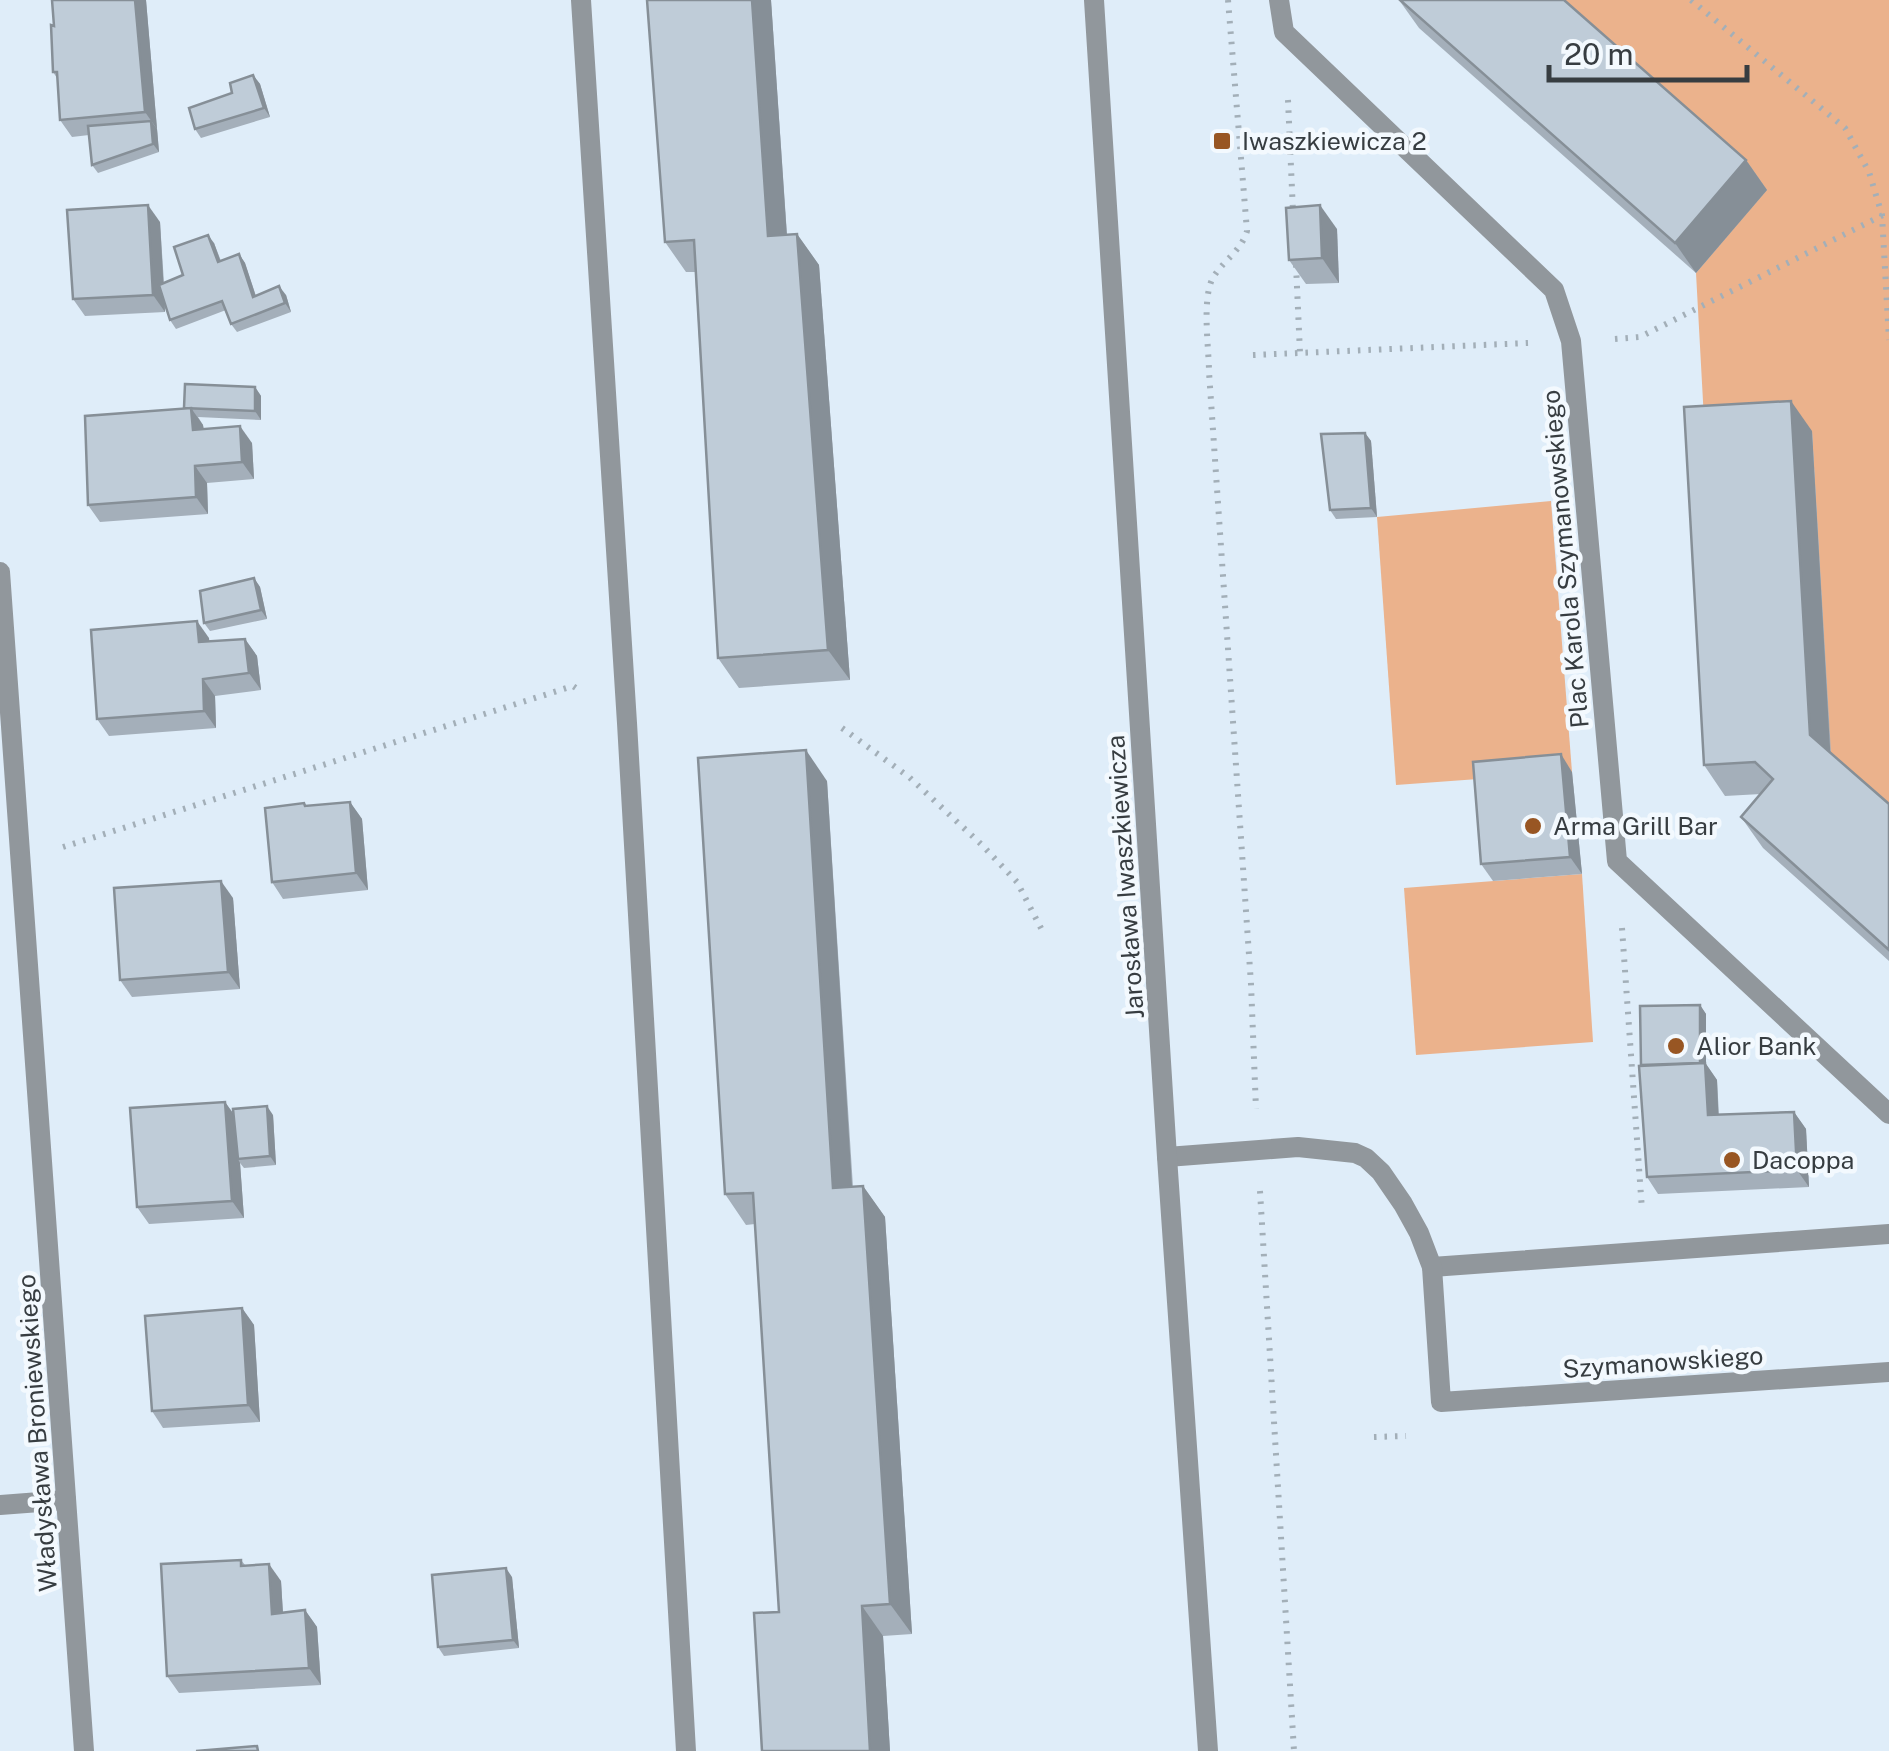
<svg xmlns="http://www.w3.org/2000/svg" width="1889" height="1751" font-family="'Public Sans',sans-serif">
<rect width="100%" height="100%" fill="#dfedf9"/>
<g fill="#ebb28c">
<path d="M1551,0H1889V816L1831,765L1812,432L1705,438L1696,273L1766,190Z"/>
<path d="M1551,501L1572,772L1396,785L1377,517Z"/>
<path d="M1582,874L1593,1042L1416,1055L1404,888Z"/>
</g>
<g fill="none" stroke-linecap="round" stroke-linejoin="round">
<g stroke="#a3afb8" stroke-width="6" stroke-dasharray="2.5 8" stroke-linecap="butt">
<path d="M1228,0L1247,231C1241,251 1225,259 1214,276C1201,296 1209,348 1209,372L1251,984L1256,1109"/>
<path d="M1691,0L1845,128L1869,172L1882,215L1889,340"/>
<path d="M1288,100L1293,212"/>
<path d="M1296,265L1300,353"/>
<path d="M1615,339L1640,337L1889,212"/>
<path d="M1253,355L1528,343"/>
<path d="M842,728L909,777L982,845L1017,882L1044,934"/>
<path d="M63,847L573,686L579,690"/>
<path d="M1622,928L1642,1210"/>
<path d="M1260,1191L1294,1751"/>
<path d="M1374,1437L1406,1436"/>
</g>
<path stroke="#91979c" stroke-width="20" d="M1432,1267L1889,1234"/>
<g stroke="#91979c" stroke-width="20">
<path d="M581,0L627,723L686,1751"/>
<path d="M1279,0L1284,32L1554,290L1571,341L1617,861L1889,1114"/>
<path d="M1167,1157L1298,1147L1355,1153L1366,1158L1381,1172L1403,1204L1419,1233L1432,1267L1441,1402L1889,1372"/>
<path d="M0,1505L66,1500"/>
</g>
<g stroke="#91979c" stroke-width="20">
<path d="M1094,0L1167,1157L1208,1751"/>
<path d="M0,572L84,1751"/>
</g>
</g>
<g fill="#a4afba">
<path d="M146,0L159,152L98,173L92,165L89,135L72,137L60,120L57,78L53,72L54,26Z"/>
<path d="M771,0L787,235L797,234L819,265L850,680L739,688L718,658L695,272H686L665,242Z"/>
<path d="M1399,0L1746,160L1767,190L1696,273L1419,28Z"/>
<path d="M253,75L260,84L270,117L201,138L195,129L232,93Z"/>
<path d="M160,222L164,283L183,275L214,243L221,261L239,254L245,263L256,296L286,295L291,312L237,332L231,324L226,310L176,329L170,320L165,304V312L85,316L73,299Z"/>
<path d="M1337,229L1339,283L1306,284L1289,260Z"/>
<path d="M255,387L261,396V420L198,417L203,425L204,429L252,443L254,479L207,483L208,514L100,522L88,505L185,409Z"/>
<path d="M1812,431L1831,753L1889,804V961L1763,848L1741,817L1761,794L1725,796L1704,765Z"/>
<path d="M1365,433L1371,441L1377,517L1336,519L1330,510Z"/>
<path d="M254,578L260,587L267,619L210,631L204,623Z"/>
<path d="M209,638V641L245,639L257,656L261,690L215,696L216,728L109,736L97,719Z"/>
<path d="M1572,772L1582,874L1493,881L1481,864Z"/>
<path d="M827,781L853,1187L863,1186L885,1217L912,1634L883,1636L890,1751H762L779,1612L755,1224L746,1225L725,1194Z"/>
<path d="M350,802L362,819L368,890L283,899L272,882L304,803L306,806Z"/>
<path d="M233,898L240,989L132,997L120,980Z"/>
<path d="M1700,1005L1706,1014V1064L1717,1080L1719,1115L1794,1112L1806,1129L1809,1187L1658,1194L1647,1177Z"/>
<path d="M225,1102L233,1113L273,1115L276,1165L244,1168L240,1163L244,1218L149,1224L137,1207Z"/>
<path d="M242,1308L254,1325L260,1422L163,1428L152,1411Z"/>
<path d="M241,1560L245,1565L281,1581L283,1613L305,1610L317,1627L321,1685L179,1693L167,1676Z"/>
<path d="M512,1577L519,1648L444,1656L438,1647Z"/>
</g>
<g fill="#868f97">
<path d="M135,0H146L157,129L145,112Z"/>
<path d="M752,0H771L789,267L768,236Z"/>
<path d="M253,75L260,84L270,117L264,108Z"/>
<path d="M151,121L157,129L159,152L153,144Z"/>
<path d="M1746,160L1767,190L1696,273L1675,243Z"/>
<path d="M148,205L160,222L165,312L153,295Z"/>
<path d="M1320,205L1337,229L1339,283L1322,258Z"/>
<path d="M797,234L819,265L850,680L828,650Z"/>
<path d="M208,235L214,243L224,271L218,262Z"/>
<path d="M239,254L245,263L259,306L253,297Z"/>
<path d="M279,286L286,295L291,312L285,303Z"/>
<path d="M255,387L261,396V420L255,411Z"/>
<path d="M1791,401L1812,431L1831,765L1810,735Z"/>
<path d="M191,408L203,425L205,447L193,430Z"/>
<path d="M240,426L252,443L254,479L242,462Z"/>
<path d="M1365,433L1371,441L1377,517L1371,508Z"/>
<path d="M195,466L207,483L208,514L196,497Z"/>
<path d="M254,578L260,587L267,619L261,610Z"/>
<path d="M197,621L209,638L211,659L199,642Z"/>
<path d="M245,639L257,656L261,690L249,673Z"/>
<path d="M203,679L215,696L216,728L204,711Z"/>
<path d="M806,750L827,781L854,1218L833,1188Z"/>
<path d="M1561,754L1572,772L1582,874L1570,857Z"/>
<path d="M350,802L362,819L368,890L356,873Z"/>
<path d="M221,881L233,898L240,989L228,972Z"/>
<path d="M1700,1005L1706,1014V1064L1717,1080L1719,1132L1708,1115L1700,1069Z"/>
<path d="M225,1102L237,1119L238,1159L240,1163L244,1218L232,1201Z"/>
<path d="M267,1106L273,1115L276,1165L270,1156Z"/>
<path d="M1794,1112L1806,1129L1809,1187L1797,1170Z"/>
<path d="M863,1186L885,1217L912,1634L890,1604Z"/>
<path d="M242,1308L254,1325L260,1422L248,1405Z"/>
<path d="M269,1564L281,1581L284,1631L272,1614Z"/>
<path d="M506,1568L512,1577L519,1648L513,1640Z"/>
<path d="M862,1606L883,1636L890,1751H870Z"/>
<path d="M305,1610L317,1627L321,1685L309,1668Z"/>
</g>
<g fill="#bfccd8" stroke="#868f97" stroke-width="2.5">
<path d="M52,0H135L145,112L60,120L57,72H53L51,25L54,26Z"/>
<path d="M647,0H752L768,236L797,234L828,650L718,658L694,240L665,242Z"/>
<path d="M1400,0H1564L1746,160L1675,243Z"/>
<path d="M253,75L264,108L195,129L189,108L232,93L230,83Z"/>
<path d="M151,121L153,144L92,165L88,126Z"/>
<path d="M148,205L153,295L73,299L67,210Z"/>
<path d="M1320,205L1322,258L1289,260L1286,208Z"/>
<path d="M208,235L218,262L239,254L253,297L279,286L285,303L231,324L222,301L170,320L159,285L183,275L174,247Z"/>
<path d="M185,384L255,387V411L184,408Z"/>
<path d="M1791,401L1810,735L1889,804V950L1741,817L1773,779L1755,762L1704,765L1684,407Z"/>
<path d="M191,408L193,430L240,426L242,462L195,466L196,497L88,505L85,416Z"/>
<path d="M1365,433L1371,508L1330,510L1321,434Z"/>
<path d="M254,578L261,610L204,623L200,591Z"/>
<path d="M197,621L199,642L245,639L249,673L203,679L204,711L97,719L91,630Z"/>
<path d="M806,750L833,1188L863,1186L890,1604L862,1606L870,1751H762L754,1613L779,1612L753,1193L725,1194L698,758Z"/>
<path d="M1561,754L1570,857L1481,864L1473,762Z"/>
<path d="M350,802L356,873L272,882L265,808L304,803L305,806Z"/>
<path d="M221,881L228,972L120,980L114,888Z"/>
<path d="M1700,1005V1063L1641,1065L1640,1006Z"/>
<path d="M1705,1063L1708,1115L1794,1112L1797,1170L1647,1177L1639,1066Z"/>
<path d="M225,1102L232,1201L137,1207L130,1108Z"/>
<path d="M267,1106L270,1156L238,1159L233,1109Z"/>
<path d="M242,1308L248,1405L152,1411L145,1316Z"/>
<path d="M241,1560V1566L269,1564L272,1614L305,1610L309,1668L167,1676L161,1564Z"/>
<path d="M506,1568L513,1640L438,1647L432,1575Z"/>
<path d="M257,1746L258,1751H196Z"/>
</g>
<g fill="#985623" stroke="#f3f9fe" stroke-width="4">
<rect x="1212" y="131" width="20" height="20" rx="5"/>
<circle cx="1533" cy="826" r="10"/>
<circle cx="1676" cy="1046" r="10"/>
<circle cx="1732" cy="1160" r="10"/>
</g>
<g text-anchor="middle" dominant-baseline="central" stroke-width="9" stroke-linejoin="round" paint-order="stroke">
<g font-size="25" fill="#373d41" stroke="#f3f9fe" text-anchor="start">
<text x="1242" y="141">Iwaszkiewicza 2</text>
<text x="1553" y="826">Arma Grill Bar</text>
<text x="1696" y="1046">Alior Bank</text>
<text x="1752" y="1160">Dacoppa</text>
</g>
<g font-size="25" fill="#373d41" stroke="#f3f9fe">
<text transform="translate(1565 559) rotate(-95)">Plac Karola Szymanowskiego</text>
<text transform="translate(1125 877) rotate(-94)">Jarosława Iwaszkiewicza</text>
<text transform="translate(1663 1362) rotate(-4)">Szymanowskiego</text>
<text transform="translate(37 1433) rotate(-94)">Władysława Broniewskiego</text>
</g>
</g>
<path d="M1549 65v15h198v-15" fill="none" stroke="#373d41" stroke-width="5"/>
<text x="1564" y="65" font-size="30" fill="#373d41" stroke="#f3f9fe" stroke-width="8" paint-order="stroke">20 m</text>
</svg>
